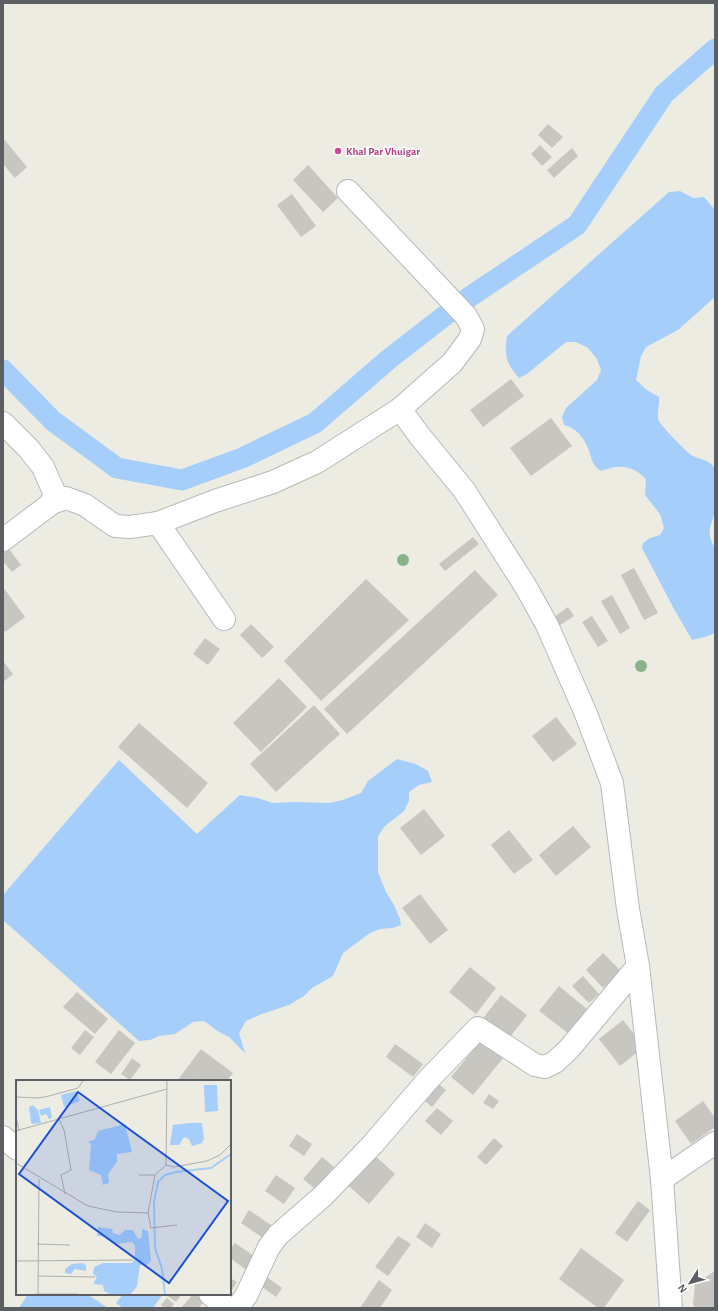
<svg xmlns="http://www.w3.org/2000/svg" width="718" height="1311" font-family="'Alegreya Sans',sans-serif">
<rect width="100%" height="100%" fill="#edece3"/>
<g fill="#a5cefb">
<path d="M680,191L693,198L704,197L715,210V297L678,330L646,347L641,356L636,380L647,390L659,397C660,405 656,414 659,421C660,425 687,452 691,455C702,461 706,458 715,468C715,482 716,496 715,509C713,526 704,530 715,548V633L705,637L692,640L674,609L642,548L643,543L650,538L660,535L664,528L660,514L645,495L646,479C632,465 619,464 601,471C590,464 592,456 587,446C583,436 574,427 564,425L562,417L566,408L597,380L601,370L597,359L588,348L576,342H566L527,374L519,378C506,363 504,356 507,336L669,192Z"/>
<path d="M397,759L416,764L428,771L432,782L419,785L409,792V801L404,811L385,826L378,836V872L386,892L394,905L400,919L401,925L393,928L380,929L370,933L343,953L333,976L312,988L304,996L289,1005L262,1014L246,1021L239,1033L245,1053L229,1037L219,1032L204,1021L193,1022L175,1034L159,1036L150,1040L139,1041L3,920V895L119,760L197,834L240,795L258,798L273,803L295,802L329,803L343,800L361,793L368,781Z"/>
<path d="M28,1294H87L108,1308H19Z"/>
<path d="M123,1294H163L153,1308H123L116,1303Z"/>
</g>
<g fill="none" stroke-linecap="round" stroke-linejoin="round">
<path stroke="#a5cefb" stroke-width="21" d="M3,370L53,421L117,468L182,480L242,458L315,423L389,359L465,300L577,225L664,94L715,49"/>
</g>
<g fill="#c8c6c0">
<path d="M548,124L563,137L552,148L538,135Z"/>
<path d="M3,138L27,167L15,178L3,164Z"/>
<path d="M540,145L552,157L542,166L531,154Z"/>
<path d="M572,148L578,156L554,178L547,170Z"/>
<path d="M308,165L338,198L323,212L293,180Z"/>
<path d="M292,194L316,226L301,237L277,205Z"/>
<path d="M511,379L524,396L483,427L470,410Z"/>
<path d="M551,418L572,446L531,476L510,448Z"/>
<path d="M473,537L479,544L445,571L439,564Z"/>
<path d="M9,549L21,565L12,572L3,561V554Z"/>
<path d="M634,568L658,613L644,620L621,575Z"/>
<path d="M475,570L498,595L347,734L324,709Z"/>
<path d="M366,579L409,620L321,701L284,661Z"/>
<path d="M3,587L25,617L5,632L3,628Z"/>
<path d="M612,595L630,628L620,634L601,601Z"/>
<path d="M568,607L574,616L559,626L553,618Z"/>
<path d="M592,616L608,641L598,647L582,622Z"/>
<path d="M251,624L274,647L262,658L240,635Z"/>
<path d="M205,638L220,649L208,665L193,654Z"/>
<path d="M3,661L13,674L3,682Z"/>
<path d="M279,678L307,707L261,752L233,723Z"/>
<path d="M314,705L340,734L276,792L250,764Z"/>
<path d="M556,717L577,744L553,762L532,736Z"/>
<path d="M139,723L208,783L187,808L118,747Z"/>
<path d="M424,809L445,836L421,855L400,828Z"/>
<path d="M573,826L591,847L556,876L539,855Z"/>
<path d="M509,830L533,860L514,874L491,845Z"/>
<path d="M420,894L448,930L430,944L402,908Z"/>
<path d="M603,953L621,971L603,988L586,970Z"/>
<path d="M470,967L496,988L476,1014L449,992Z"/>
<path d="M583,976L599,994L589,1003L572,986Z"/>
<path d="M559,986L587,1009L568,1033L539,1011Z"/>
<path d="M77,992L108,1019L95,1034L63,1007Z"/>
<path d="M501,995L527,1015L507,1041L481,1021Z"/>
<path d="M623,1020L644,1047L620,1066L599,1039Z"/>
<path d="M85,1030L94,1037L80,1055L71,1048Z"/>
<path d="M119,1030L135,1043L111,1074L95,1062Z"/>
<path d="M482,1039L504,1057L473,1095L451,1077Z"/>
<path d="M395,1044L423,1064L413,1077L386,1057Z"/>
<path d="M201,1049L233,1073L227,1081H198L195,1078L193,1081H177Z"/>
<path d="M132,1058L141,1065L130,1080L121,1074Z"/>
<path d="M439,1084L446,1090L432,1107L425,1101Z"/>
<path d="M489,1094L499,1101L493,1109L483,1103Z"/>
<path d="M703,1101L715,1118V1127L691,1144L675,1121Z"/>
<path d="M437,1108L453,1121L441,1135L425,1121Z"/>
<path d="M297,1134L312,1144L304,1156L289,1146Z"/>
<path d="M494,1138L503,1146L486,1165L477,1157Z"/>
<path d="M369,1150L395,1174L369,1204L342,1180Z"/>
<path d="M322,1157L334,1167L315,1189L303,1179Z"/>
<path d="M276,1175L295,1188L284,1204L265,1191Z"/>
<path d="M638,1201L650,1210L627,1242L615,1233Z"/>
<path d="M249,1210L274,1227L266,1240L241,1223Z"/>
<path d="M425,1223L441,1234L432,1248L416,1237Z"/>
<path d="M398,1236L411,1244L388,1276L375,1267Z"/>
<path d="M235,1243L257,1258L248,1271L230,1258V1249Z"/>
<path d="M581,1248L624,1280L604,1308H598L559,1279Z"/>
<path d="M715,1271V1308H695L693,1304L695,1284Z"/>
<path d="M264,1275L282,1288L276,1297L258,1284Z"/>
<path d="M230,1278L237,1282L230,1293Z"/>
<path d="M379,1280L392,1290L380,1308H360Z"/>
<path d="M165,1294H182L176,1302Z"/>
<path d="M193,1294H196L204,1301L199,1308H181Z"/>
<path d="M167,1298L174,1304L171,1308H165L161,1305Z"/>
</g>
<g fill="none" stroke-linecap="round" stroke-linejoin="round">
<g stroke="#b5b8bd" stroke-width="24">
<g id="minor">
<path d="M400,409L419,435L464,490L526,587L547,625L586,714L612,783L628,909L638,966L662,1179L671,1308"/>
<path d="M3,423L29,449L43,467L54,492L52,503"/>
<path d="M158,523L224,619"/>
<path d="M3,540L52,503L66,498L85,505L115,526L130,527L158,523L215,501L273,482L317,462L400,409L452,363L470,339L473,329L466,316L348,191"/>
<path d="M3,1137L17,1149"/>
<path d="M662,1179L715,1143"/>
<path d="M210,1294L228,1308"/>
<path d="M237,1308L246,1296L269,1247L278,1235L324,1195L373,1144L427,1081L478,1028L535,1065L545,1067L555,1062L569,1049L638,966"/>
</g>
</g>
<use href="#minor" stroke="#fff" stroke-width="22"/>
</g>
<g fill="#8ab38b">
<circle cx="403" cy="560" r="6"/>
<circle cx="641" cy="666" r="6"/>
</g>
<circle fill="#d1479c" stroke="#fff" stroke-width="1.5" cx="338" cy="151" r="4"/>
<g text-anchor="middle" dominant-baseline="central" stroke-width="3" stroke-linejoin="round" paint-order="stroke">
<g font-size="11" font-weight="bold" fill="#b23c85" stroke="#fff" text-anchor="start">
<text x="346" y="151">Khal Par Vhuigar</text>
</g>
</g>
<g transform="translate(16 1080)">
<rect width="215" height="215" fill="#edece3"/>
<path d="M188,5H201L202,31L189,32ZM60,11L64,21L48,27L45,15ZM17,25L22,30L25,43L16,44L15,42L13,27ZM34,27L36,38L33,39L30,34L25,36L23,30ZM174,43H186L188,59L186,63L176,66L173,59L168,57L163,65H154L157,45ZM109,44L116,72L101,74V82L92,94L93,103L87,105L85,95L73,90L75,64L72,62L79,59L82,51ZM82,147L96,149L97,153L104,155L109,150H117L122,159L126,157V149L132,151L135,181L131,185H124L121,206L115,214H94L88,211L87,205L77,204L81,197L77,194L78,187L87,183H116L119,179V166L116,162L98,164L91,157L81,156ZM66,183L70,185V191L59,189L55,194L49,193V189L56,184Z" fill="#a5cefb"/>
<path fill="none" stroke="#a5cefb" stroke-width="2" d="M149,214L146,189L139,168L138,122L142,102L149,95L160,92L195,88L215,74"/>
<path fill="none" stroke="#afafac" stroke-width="1" d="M151,1L150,85L139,95L132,133L135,148L161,145M0,17L23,18L33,16L62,8L67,1M0,37L3,50L0,51M43,39L48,50L55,90L45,95L49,114M3,50L151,9M0,83L72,126L101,132L132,133M150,85L158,87L191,81L204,75L215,64M123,95H139M21,164L54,165M0,181L117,180M22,196L79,197M19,214H62M22,214L23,99"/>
<path fill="#1d4ed8" fill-opacity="0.15" stroke="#1d4ed8" stroke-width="2" d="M62,12L212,121L153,203L3,94Z"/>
<rect width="215" height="215" fill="none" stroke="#5b5e63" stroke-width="2"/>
</g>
<rect width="718" height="1311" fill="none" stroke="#5b5e63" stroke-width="8"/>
<g transform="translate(690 1283) rotate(234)" stroke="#ffffff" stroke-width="3" paint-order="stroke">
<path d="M0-3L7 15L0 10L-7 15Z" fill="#5b5e63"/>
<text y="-6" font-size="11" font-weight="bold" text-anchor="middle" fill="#5b5e63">N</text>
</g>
</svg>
